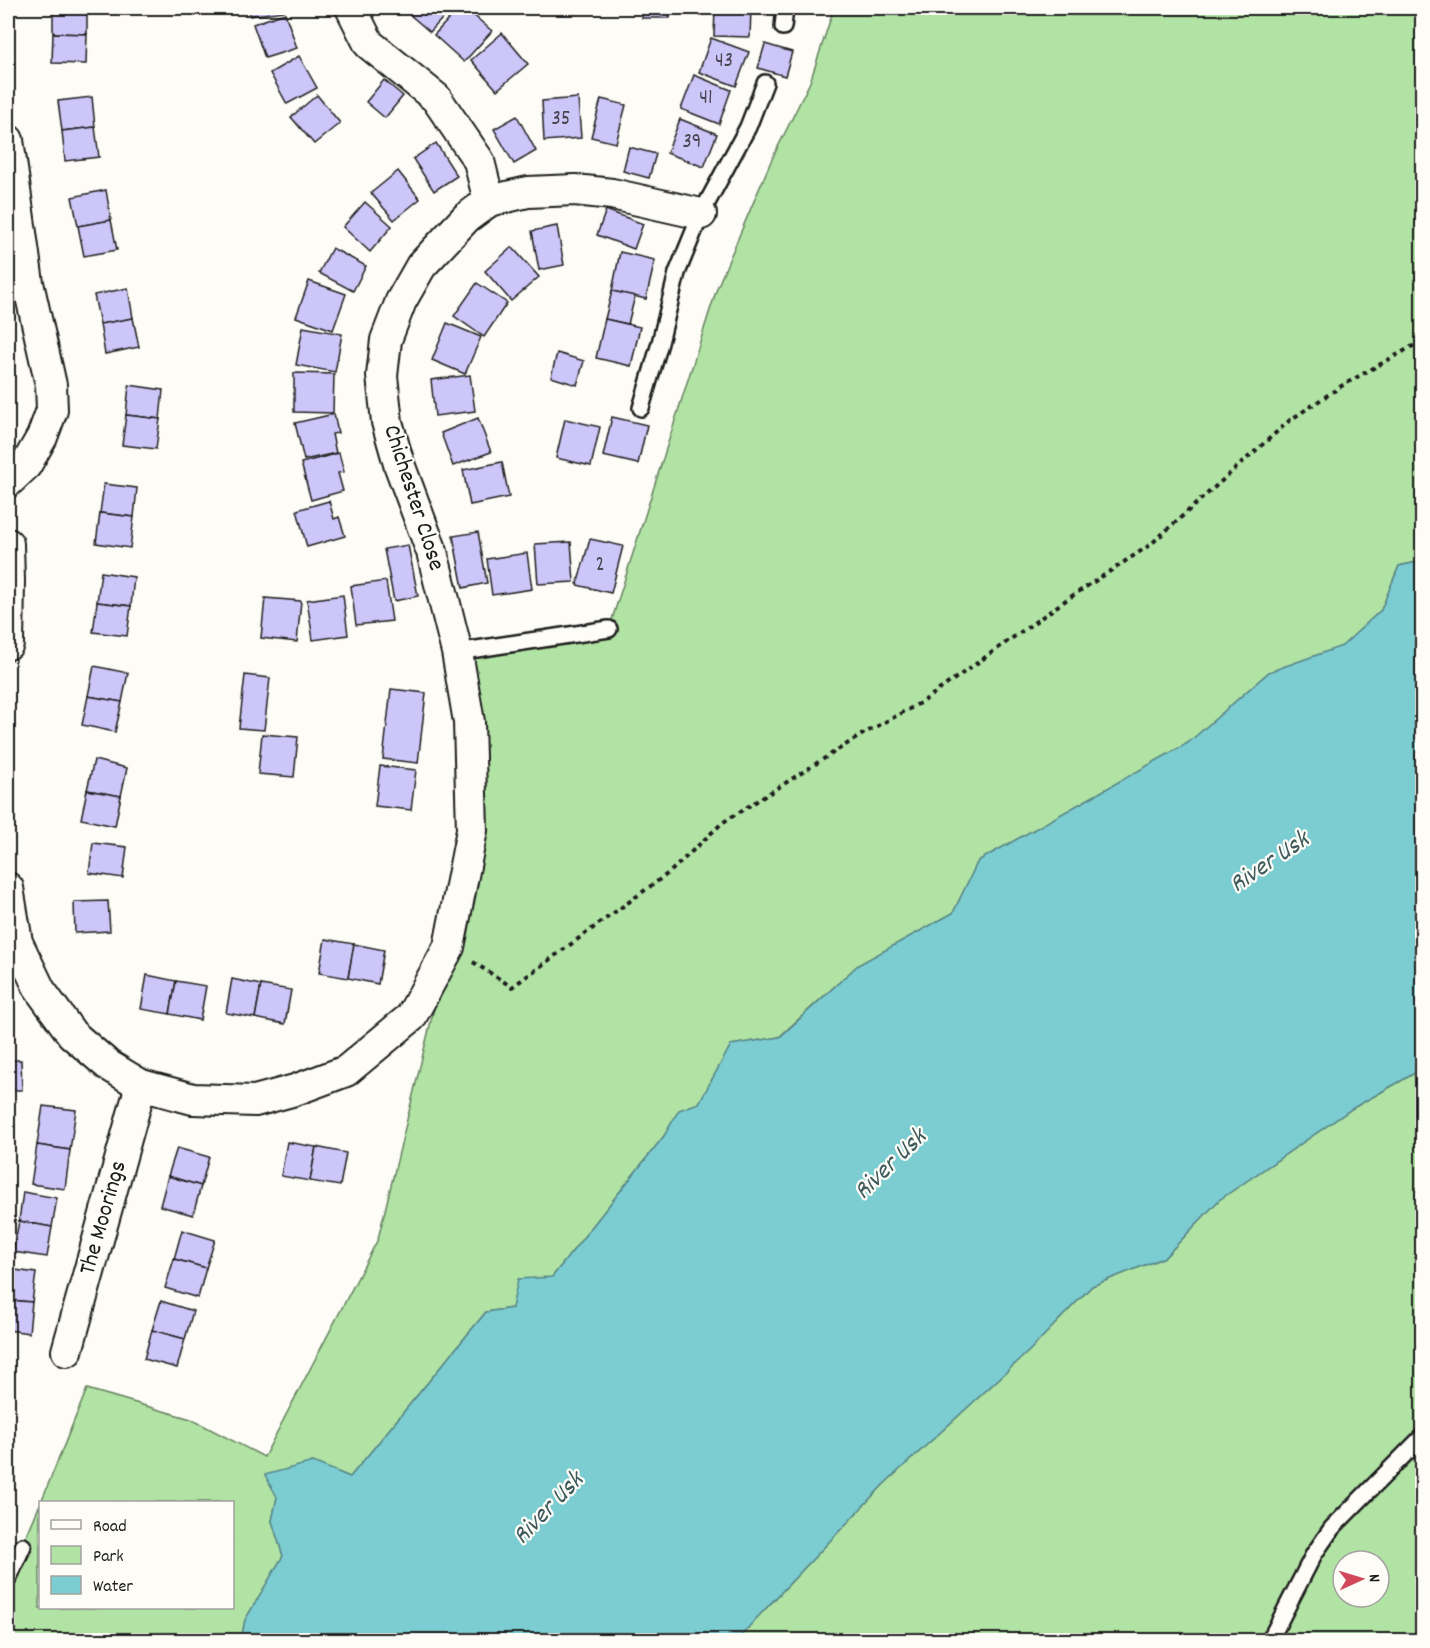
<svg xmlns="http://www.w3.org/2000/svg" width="1430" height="1648" font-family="Dekko,sans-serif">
<rect width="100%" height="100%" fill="#fdfcf7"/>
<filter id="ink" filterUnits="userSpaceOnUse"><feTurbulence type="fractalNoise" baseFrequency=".0167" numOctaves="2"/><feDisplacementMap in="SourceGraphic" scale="12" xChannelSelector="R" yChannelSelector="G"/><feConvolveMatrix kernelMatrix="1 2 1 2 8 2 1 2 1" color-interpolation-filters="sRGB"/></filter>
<g filter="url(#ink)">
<g fill="#b1e3a4" stroke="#668060" stroke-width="1.5" fill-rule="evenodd">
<path d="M834,8H1422V561L1399,566L1381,610L1342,647L1269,672L1188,743L978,861L953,913L858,965L779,1037L731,1045L699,1103L679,1110L664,1136L552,1277L512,1308L486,1312L350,1477L312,1462L277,1497L272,1521L283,1556L245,1620L241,1640H8V1579L40,1504V1608H232V1502H41L87,1389L191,1419L264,1457L378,1239L449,947L472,830L457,652L609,629L717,288L771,161L810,82Z"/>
<path d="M1422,1069V1640H738L753,1622L883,1485L1029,1351L1092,1286L1165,1257L1219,1200L1353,1108ZM1343,1561H1379V1597H1343Z"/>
</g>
<path fill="#7ccdd2" stroke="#568689" stroke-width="1.5" d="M1422,561V1069L1353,1108L1219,1200L1165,1257L1092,1286L1029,1351L883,1485L753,1622L738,1640H241L245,1620L283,1556L272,1521L277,1497L265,1475L313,1462L350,1477L486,1312L512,1308L518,1279L552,1277L664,1136L679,1110L699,1103L731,1045L780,1037L858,965L953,913L978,861L1188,743L1269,672L1342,646L1381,610L1399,566Z"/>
<g fill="#cdc6f9" stroke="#1c1c1c" stroke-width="1.5">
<path d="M53,8H87V34L53,33Z"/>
<path d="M249,8H283L284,11L250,16Z"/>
<path d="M402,8H452L430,32Z"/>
<path d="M459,8H465L492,31L464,62L434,35Z"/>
<rect x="642" y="8" width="28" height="10"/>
<path d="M715,8H751L750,37L714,36Z"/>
<path d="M285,13L297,48L265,58L253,24Z"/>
<path d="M53,33L87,34L86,64L52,63Z"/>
<path d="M502,33L528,64L497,90L471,60Z"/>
<path d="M711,38L749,52L736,86L699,72Z"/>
<path d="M765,44L792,52L785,76L758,68Z"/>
<path d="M299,56L317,88L287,104L270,73Z"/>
<path d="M694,75L731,90L719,124L681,109Z"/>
<path d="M384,80L403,96L385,118L366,102Z"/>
<path d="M317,95L340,123L314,144L291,117Z"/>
<path d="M92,97L95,127L62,131L58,101Z"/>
<path d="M578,98L581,138L544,141L542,101Z"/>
<path d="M601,99L626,105L616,143L591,137Z"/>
<path d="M517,116L536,151L514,164L494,129Z"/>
<path d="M680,119L717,134L704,167L667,153Z"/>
<path d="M95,127L99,157L65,161L62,131Z"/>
<path d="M436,143L457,176L434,191L413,159Z"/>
<path d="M629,147L656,154L649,178L623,171Z"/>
<path d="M398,171L420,199L394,220L371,193Z"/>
<path d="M106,190L111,220L78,226L72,197Z"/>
<path d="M365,202L392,226L370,252L343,227Z"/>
<path d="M606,210L643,224L634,249L597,235Z"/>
<path d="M111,220L117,250L84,256L78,226Z"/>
<path d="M557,226L564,265L539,270L532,231Z"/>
<path d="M512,247L539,277L511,301L485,271Z"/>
<path d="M332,248L366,266L353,291L319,273Z"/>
<path d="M620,252L655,260L646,299L612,291Z"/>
<path d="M309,281L346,294L333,330L296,317Z"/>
<path d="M477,283L507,303L484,337L454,316Z"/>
<path d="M128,288L133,318L100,324L94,295Z"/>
<path d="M612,291L635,296L628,324L605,319Z"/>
<path d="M133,318L139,347L105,354L100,324Z"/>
<path d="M605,319L640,327L631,366L596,358Z"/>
<path d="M447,323L481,337L465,374L432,360Z"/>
<path d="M303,327L342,334L335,372L296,365Z"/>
<path d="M557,353L584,361L577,385L551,377Z"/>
<path d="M294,373L334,374L333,413L294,412Z"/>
<path d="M470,375L475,411L435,416L431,380Z"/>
<path d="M129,385L163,390L160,419L126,415Z"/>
<path d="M334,414L338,433L332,434L336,453L304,460L295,423Z"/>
<path d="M126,415L160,419L156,449L122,445Z"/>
<path d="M612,417L647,425L638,464L603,456Z"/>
<path d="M478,418L491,452L453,466L441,433Z"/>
<path d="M565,419L600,427L591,466L556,458Z"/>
<path d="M339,453L344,472L338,473L343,491L311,500L301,463Z"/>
<path d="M502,462L509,497L470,505L463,470Z"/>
<path d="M104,484L137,488L134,517L100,513Z"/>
<path d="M329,501L334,519L339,517L345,536L307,547L297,510Z"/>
<path d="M100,513L134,517L130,548L96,543Z"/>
<path d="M478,532L487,583L463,588L453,536Z"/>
<path d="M590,539L623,546L611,593L577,585Z"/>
<path d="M571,542L574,582L538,584L535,544Z"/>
<path d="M408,545L418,596L394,601L384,549Z"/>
<path d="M527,553L532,589L492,595L487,559Z"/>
<path d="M101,572L134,577L131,606L97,602Z"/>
<path d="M386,581L392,621L356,625L351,586Z"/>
<path d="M343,595L348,635L313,640L307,600Z"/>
<path d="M265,598L301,601L297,642L261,638Z"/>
<path d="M97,602L131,606L127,636L93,632Z"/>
<path d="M94,666L128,673L122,702L88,696Z"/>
<path d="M245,675L270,678L264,730L239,728Z"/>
<path d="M391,689L426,693L418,763L383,759Z"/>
<path d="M88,696L122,702L115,732L82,725Z"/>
<path d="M262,734L298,737L294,777L258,774Z"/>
<path d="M94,760L127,768L121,796L87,790Z"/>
<path d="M380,766L416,770L411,810L375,806Z"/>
<path d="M87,790L121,796L115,826L81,819Z"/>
<path d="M93,843L127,847L123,878L89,873Z"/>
<path d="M108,901L110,931L75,933L74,902Z"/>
<path d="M325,939L354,944L348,978L319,973Z"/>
<path d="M354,944L384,950L378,984L348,978Z"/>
<path d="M147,975L176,981L170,1014L141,1009Z"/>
<path d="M232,979L261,985L255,1018L226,1013Z"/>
<path d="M176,981L206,986L200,1020L170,1014Z"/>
<path d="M261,985L291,990L285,1024L255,1018Z"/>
<path d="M8,1060H21L22,1090H8Z"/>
<path d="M43,1106L76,1110L70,1150L37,1145Z"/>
<path d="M287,1142L316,1147L310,1181L281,1176Z"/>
<path d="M37,1145L70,1150L65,1189L31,1184Z"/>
<path d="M316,1147L346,1153L340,1186L310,1181Z"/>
<path d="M177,1148L209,1157L201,1186L168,1176Z"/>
<path d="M168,1176L201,1186L193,1215L160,1206Z"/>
<path d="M23,1192L57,1198L52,1227L19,1221Z"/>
<path d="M19,1221L52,1227L47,1257L13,1252Z"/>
<path d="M182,1230L215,1240L206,1268L174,1259Z"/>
<path d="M174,1259L206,1268L198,1298L165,1288Z"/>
<path d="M8,1269L36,1273L32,1302L8,1300Z"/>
<path d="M8,1300L32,1302L29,1333L8,1330Z"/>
<path d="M161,1301L193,1311L185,1339L152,1330Z"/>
<path d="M152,1330L185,1339L177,1368L144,1359Z"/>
</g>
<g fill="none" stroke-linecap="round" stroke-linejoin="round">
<g stroke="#1c1c1c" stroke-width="20">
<g id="lane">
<path d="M783,27L785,8"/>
<path d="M641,408L660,343L677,273L701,214L748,127L765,83"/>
<path d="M457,652L609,629"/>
<path d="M8,1579L23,1546"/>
<path d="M1270,1640L1314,1554L1332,1528L1422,1437"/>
</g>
</g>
<g stroke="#1c1c1c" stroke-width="34">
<g id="street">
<path d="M351,8L369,44L436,98L479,161L489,201"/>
<path d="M8,140L28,283L51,385L52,410L42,437L26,465L8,482"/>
<path d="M8,544L9,581L8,644"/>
<path d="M8,888L17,942L40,990L72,1034L108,1065L141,1085L193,1099L255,1101L295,1090L346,1071L411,1017L449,947L472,830L469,722L457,652L432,552L399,464L387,422L382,376L386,340L401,301L421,266L466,218L489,201L528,192L575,190L612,194L701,214"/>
<path d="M67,1351L141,1085"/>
</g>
</g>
<path stroke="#1c1c1c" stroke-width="4" stroke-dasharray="4.5 4.5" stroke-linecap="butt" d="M473,962L512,987L670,872L722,823L863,734L922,702L1066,600L1150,545L1290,420L1343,385L1422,341"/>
<use href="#lane" stroke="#fdfcf7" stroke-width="15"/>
<use href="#street" stroke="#fdfcf7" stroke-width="30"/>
</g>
</g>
<g text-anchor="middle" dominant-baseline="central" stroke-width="4.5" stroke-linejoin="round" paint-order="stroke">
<g font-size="21" fill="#484653">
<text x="724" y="62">43</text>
<text x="706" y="99">41</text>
<text x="561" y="120">35</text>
<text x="692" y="143">39</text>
<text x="600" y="566">2</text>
</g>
<g font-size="24" fill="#1c1c1c" stroke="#fdfcf7">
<text transform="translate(413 498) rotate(72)">Chichester Close</text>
<text transform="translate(104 1218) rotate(-74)">The Moorings</text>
</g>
<g font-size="26" font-style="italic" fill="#3e5a5c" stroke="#fdfcf7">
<text transform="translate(1270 863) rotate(-34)">River Usk</text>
<text transform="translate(891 1165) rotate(-44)">River Usk</text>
<text transform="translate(549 1509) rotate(-46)">River Usk</text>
</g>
</g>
<rect width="1430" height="1648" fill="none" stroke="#fdfcf7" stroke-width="30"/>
<rect x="15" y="15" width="1400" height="1618" fill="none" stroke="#1c1c1c" stroke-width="2" filter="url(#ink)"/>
<rect x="39" y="1501" width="195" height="108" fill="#fdfcf7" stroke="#a3a29f" stroke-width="1.5"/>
<rect x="51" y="1520" width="30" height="9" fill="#fdfcf7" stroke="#a3a29f" stroke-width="1.5"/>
<text x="93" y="1531" font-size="18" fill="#1c1c1c">Road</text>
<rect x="51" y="1546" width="30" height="18" fill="#b1e3a4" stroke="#a3a29f" stroke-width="1.5"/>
<text x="93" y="1561" font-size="18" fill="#1c1c1c">Park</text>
<rect x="51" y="1576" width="30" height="18" fill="#7ccdd2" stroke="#a3a29f" stroke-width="1.5"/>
<text x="93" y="1591" font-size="18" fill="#1c1c1c">Water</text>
<g transform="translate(1361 1579) rotate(86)"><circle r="28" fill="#fdfcf7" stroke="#a3a29f" stroke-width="1.5"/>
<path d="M0-4.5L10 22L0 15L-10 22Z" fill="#d1495b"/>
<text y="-9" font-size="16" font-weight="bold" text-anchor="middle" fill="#1c1c1c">N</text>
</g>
</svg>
